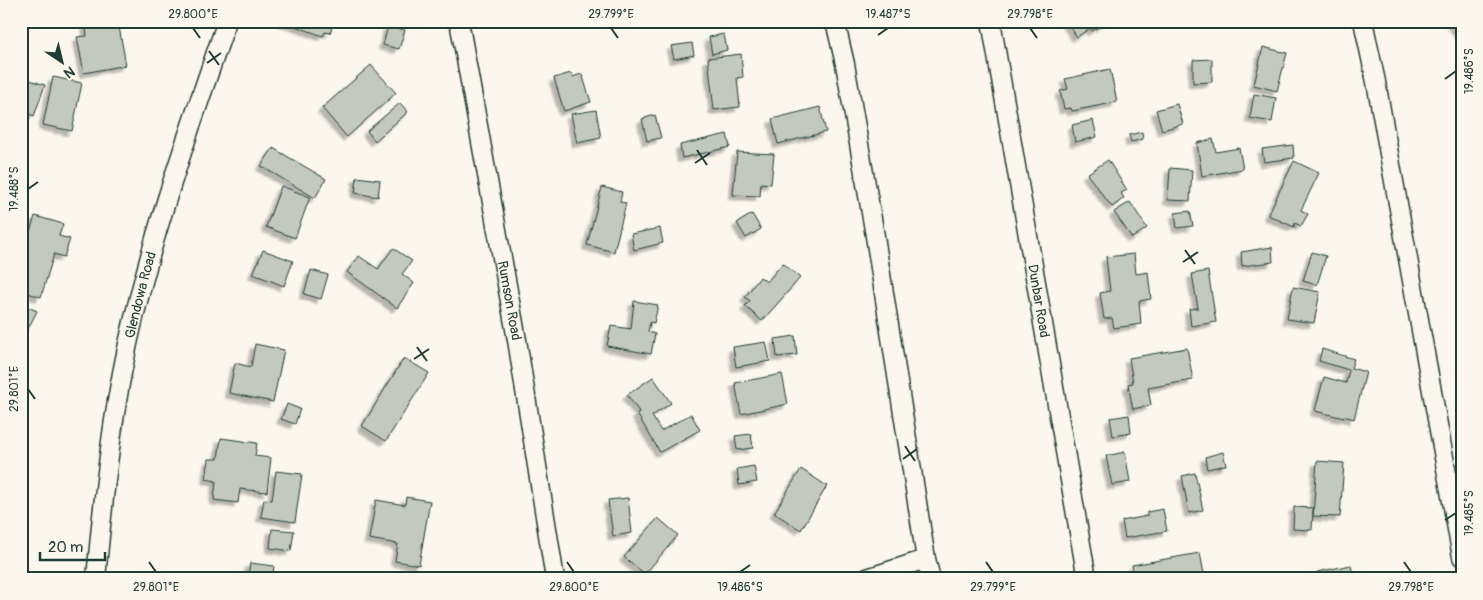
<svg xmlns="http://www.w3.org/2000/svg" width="1483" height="600" font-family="Pangolin,sans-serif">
<defs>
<filter id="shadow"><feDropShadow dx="-4.5" dy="4.5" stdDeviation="1" flood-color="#0004"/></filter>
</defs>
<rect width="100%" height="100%" fill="#fbf7ec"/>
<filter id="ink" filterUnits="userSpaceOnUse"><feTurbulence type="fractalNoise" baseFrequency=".02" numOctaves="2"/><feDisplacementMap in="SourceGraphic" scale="10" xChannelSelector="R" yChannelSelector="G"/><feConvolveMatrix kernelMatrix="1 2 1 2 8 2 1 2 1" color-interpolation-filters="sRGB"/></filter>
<g filter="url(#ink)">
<g fill="#c4c9be" stroke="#1f3d34" filter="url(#shadow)">
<path d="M85,21H118L126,65L84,73L77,37L87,36Z"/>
<path d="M281,21H334L330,33L325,32L323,36Z"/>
<path d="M1108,21L1092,31L1090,28L1077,37L1067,22Z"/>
<path d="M1451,21H1462V37Z"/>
<path d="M388,26L405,30L399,49L383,45Z"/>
<path d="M724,34L727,50L712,54L709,37Z"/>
<path d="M692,43L694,55L674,59L671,46Z"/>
<path d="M1263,47L1287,53L1277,91L1254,85Z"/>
<path d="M741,54L743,77L737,78L740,107L714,110L708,58Z"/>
<path d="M1212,59V82L1193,83V60Z"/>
<path d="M371,65L396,93L347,137L322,108Z"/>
<path d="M1110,69L1117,102L1072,111L1071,108L1064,109L1060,91L1068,89L1065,79Z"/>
<path d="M571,73L572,77L582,74L591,102L564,111L554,78Z"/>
<path d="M53,77L82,83L72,131L43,125Z"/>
<path d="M30,80L45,85L34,116L21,111V103Z"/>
<path d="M1254,94L1276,98L1272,122L1250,118Z"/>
<path d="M400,103L408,112L375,141L367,131Z"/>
<path d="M1177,104L1183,124L1162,130L1156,110Z"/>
<path d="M820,107L826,132L778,144L772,119Z"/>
<path d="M596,110L601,138L577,143L571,114Z"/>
<path d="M655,115L661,138L647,141L642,119Z"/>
<path d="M1093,120L1097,137L1075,142L1072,125Z"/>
<path d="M1142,132L1143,139L1131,142L1129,135Z"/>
<path d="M727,134L730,147L682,158L680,145Z"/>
<path d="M1213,139L1216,152L1239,148L1243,169L1202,176L1197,143Z"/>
<path d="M1293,145L1294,158L1264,162L1262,149Z"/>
<path d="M273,148L326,179L315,198L261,166Z"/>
<path d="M737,152L774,154L771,184L761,183L760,196L733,195Z"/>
<path d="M1108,160L1127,190L1121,193L1124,198L1112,207L1087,174Z"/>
<path d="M1294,161L1319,173L1301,210L1308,214L1301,226L1295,223L1294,227L1268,215Z"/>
<path d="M1170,168L1192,170L1190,201L1168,200Z"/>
<path d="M357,177L380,180L378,197L355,193Z"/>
<path d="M281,186L310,197L295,238L266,227Z"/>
<path d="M602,187L622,192L620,202L626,203L614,252L587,245Z"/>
<path d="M1130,202L1147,228L1132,238L1114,212Z"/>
<path d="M1190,211L1193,226L1177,228L1175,213Z"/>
<path d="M752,214L761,229L746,238L737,223Z"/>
<path d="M35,216L63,224L59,236L70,239L64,257L54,254L41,297L21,291V268L23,263L21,262V260Z"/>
<path d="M660,228L663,243L634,250L631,234Z"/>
<path d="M1272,247L1273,262L1242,266L1241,252Z"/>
<path d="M393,248L412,261L402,274L414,283L397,308L347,272L359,256L378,269Z"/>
<path d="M263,250L293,261L284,286L253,274Z"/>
<path d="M1312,252L1326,256L1317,285L1303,281Z"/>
<path d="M1134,254L1136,274L1148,272L1151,299L1139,301L1141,324L1114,328L1112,318L1104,319L1100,293L1110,291L1106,257Z"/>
<path d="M783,263L800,278L762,321L745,306L750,301L745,297L760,277L767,282Z"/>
<path d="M311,270L328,275L321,299L304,294Z"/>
<path d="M1208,271L1216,322L1191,326L1189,309L1198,308L1192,274Z"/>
<path d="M1293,287L1320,292L1314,323L1287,319Z"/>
<path d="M634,301L658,305L654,323L650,322L648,332L655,334L651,354L607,346L611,326L631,329Z"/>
<path d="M21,304L37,311L26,333L21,331Z"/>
<path d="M795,336L797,355L777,357L775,339Z"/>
<path d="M766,342L770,361L736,367L733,347Z"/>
<path d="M255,344L284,350L273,402L229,393L235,363L251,367Z"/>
<path d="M1187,348L1193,380L1148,388L1151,405L1133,409L1128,384L1133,383L1129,358Z"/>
<path d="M1322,349L1354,359L1351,368L1366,372L1354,419L1344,416V418L1315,411L1324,377L1346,383L1349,370L1319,361Z"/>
<path d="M404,358L429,373L386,441L362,426Z"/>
<path d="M782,374L788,404L741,414L735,383Z"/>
<path d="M653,377L671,403L652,416L661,431L691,414L700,430L660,452L637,414L640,413L627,395Z"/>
<path d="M287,404L300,409L295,424L281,419Z"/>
<path d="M1129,415L1131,433L1113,436L1110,418Z"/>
<path d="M751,434L753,448L737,450L735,436Z"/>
<path d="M221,438L257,443L255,456L271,458L267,492L240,489L238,503L214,500L216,481L206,479L209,459H218Z"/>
<path d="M1125,452L1130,482L1112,485L1106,456Z"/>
<path d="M1223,452L1226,465L1207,469L1205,457Z"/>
<path d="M1317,461L1344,463L1340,517L1313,516Z"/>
<path d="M754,466L757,482L739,485L737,469Z"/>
<path d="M801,469L827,486L801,530L774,513Z"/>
<path d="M276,471L302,474L295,522L261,517L264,499L272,500Z"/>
<path d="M1195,473L1203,510L1189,513L1182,476Z"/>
<path d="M406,497L430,501L419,565L395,561L398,544L369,539L376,500L405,505Z"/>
<path d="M628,498L632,533L613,536L608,500Z"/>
<path d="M1294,507L1313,508L1312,530L1293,529Z"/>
<path d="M1163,509L1167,531L1125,538L1122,521L1147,516V512Z"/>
<path d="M658,518L678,535L645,574L624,557Z"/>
<path d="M272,529L294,531L291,551L270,548Z"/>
<path d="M1200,553L1205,579H1135L1132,565Z"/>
<path d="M250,563L274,566L272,579L248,577Z"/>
<path d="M1351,565L1354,579H1319L1317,572Z"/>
</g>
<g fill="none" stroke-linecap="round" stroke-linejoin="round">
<g stroke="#1f3d34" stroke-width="21">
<g id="minor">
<path id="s1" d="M459,21L517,340L555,579"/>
<path d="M835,21L845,64L874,230L926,559L931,579"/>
<path id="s2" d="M991,21L1087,579"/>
<path d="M1363,21L1376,82L1462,557"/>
<path id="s3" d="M96,579C102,510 109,441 122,373C145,253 187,136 227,21"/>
<path d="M864,579L926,559"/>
</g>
</g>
<use href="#minor" stroke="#fbf7ec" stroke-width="18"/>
</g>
</g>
<path fill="none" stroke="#1f3d34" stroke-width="2" d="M193,28L200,38M611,28L618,38M1030,28L1037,38M878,35L888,28M209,51L219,65M207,63L221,53M1445,79L1456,71M697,150L707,165M695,163L710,153M28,189L38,182M1185,250L1195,264M1183,262L1198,252M417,347L427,361M414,359L429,349M28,389L35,399M905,446L915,461M903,459L917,449M1445,520L1456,513M149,562L156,572M567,562L574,572M986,562L993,572M1404,562L1411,572M740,572L750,565"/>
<g text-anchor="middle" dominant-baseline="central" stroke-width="5" stroke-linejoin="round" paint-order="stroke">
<g font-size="14" fill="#1f3d34" stroke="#fbf7ec">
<text stroke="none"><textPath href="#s3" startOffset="288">Glendowa Road</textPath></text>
<text stroke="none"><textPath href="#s1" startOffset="284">Rumson Road</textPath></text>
<text stroke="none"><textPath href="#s2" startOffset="284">Dunbar Road</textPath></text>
</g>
</g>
<rect width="1483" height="600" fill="none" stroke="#fbf7ec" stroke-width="55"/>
<g transform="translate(62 62) rotate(145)" stroke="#fbf7ec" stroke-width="4" paint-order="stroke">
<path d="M0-4L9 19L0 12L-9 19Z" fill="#1f3d34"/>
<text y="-8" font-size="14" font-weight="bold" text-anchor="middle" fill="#1f3d34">N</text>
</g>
<path d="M40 552v8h65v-8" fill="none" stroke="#1f3d34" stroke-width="2.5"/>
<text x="48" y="552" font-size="15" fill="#1f3d34" stroke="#fbf7ec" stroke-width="4" paint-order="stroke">20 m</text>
<rect x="28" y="28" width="1428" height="544" fill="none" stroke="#1f3d34" stroke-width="2"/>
<g font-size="12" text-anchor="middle" fill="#1f3d34">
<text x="193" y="18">29.800°E</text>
<text x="611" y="18">29.799°E</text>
<text x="888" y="18">19.487°S</text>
<text x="1030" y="18">29.798°E</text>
<text transform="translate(1469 71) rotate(-90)" y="4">19.486°S</text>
<text transform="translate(14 189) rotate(-90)" y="4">19.488°S</text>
<text transform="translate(14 389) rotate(-90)" y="4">29.801°E</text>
<text transform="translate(1469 513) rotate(-90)" y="4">19.485°S</text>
<text x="156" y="591">29.801°E</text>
<text x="574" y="591">29.800°E</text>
<text x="740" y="591">19.486°S</text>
<text x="993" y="591">29.799°E</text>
<text x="1411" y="591">29.798°E</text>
</g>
</svg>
